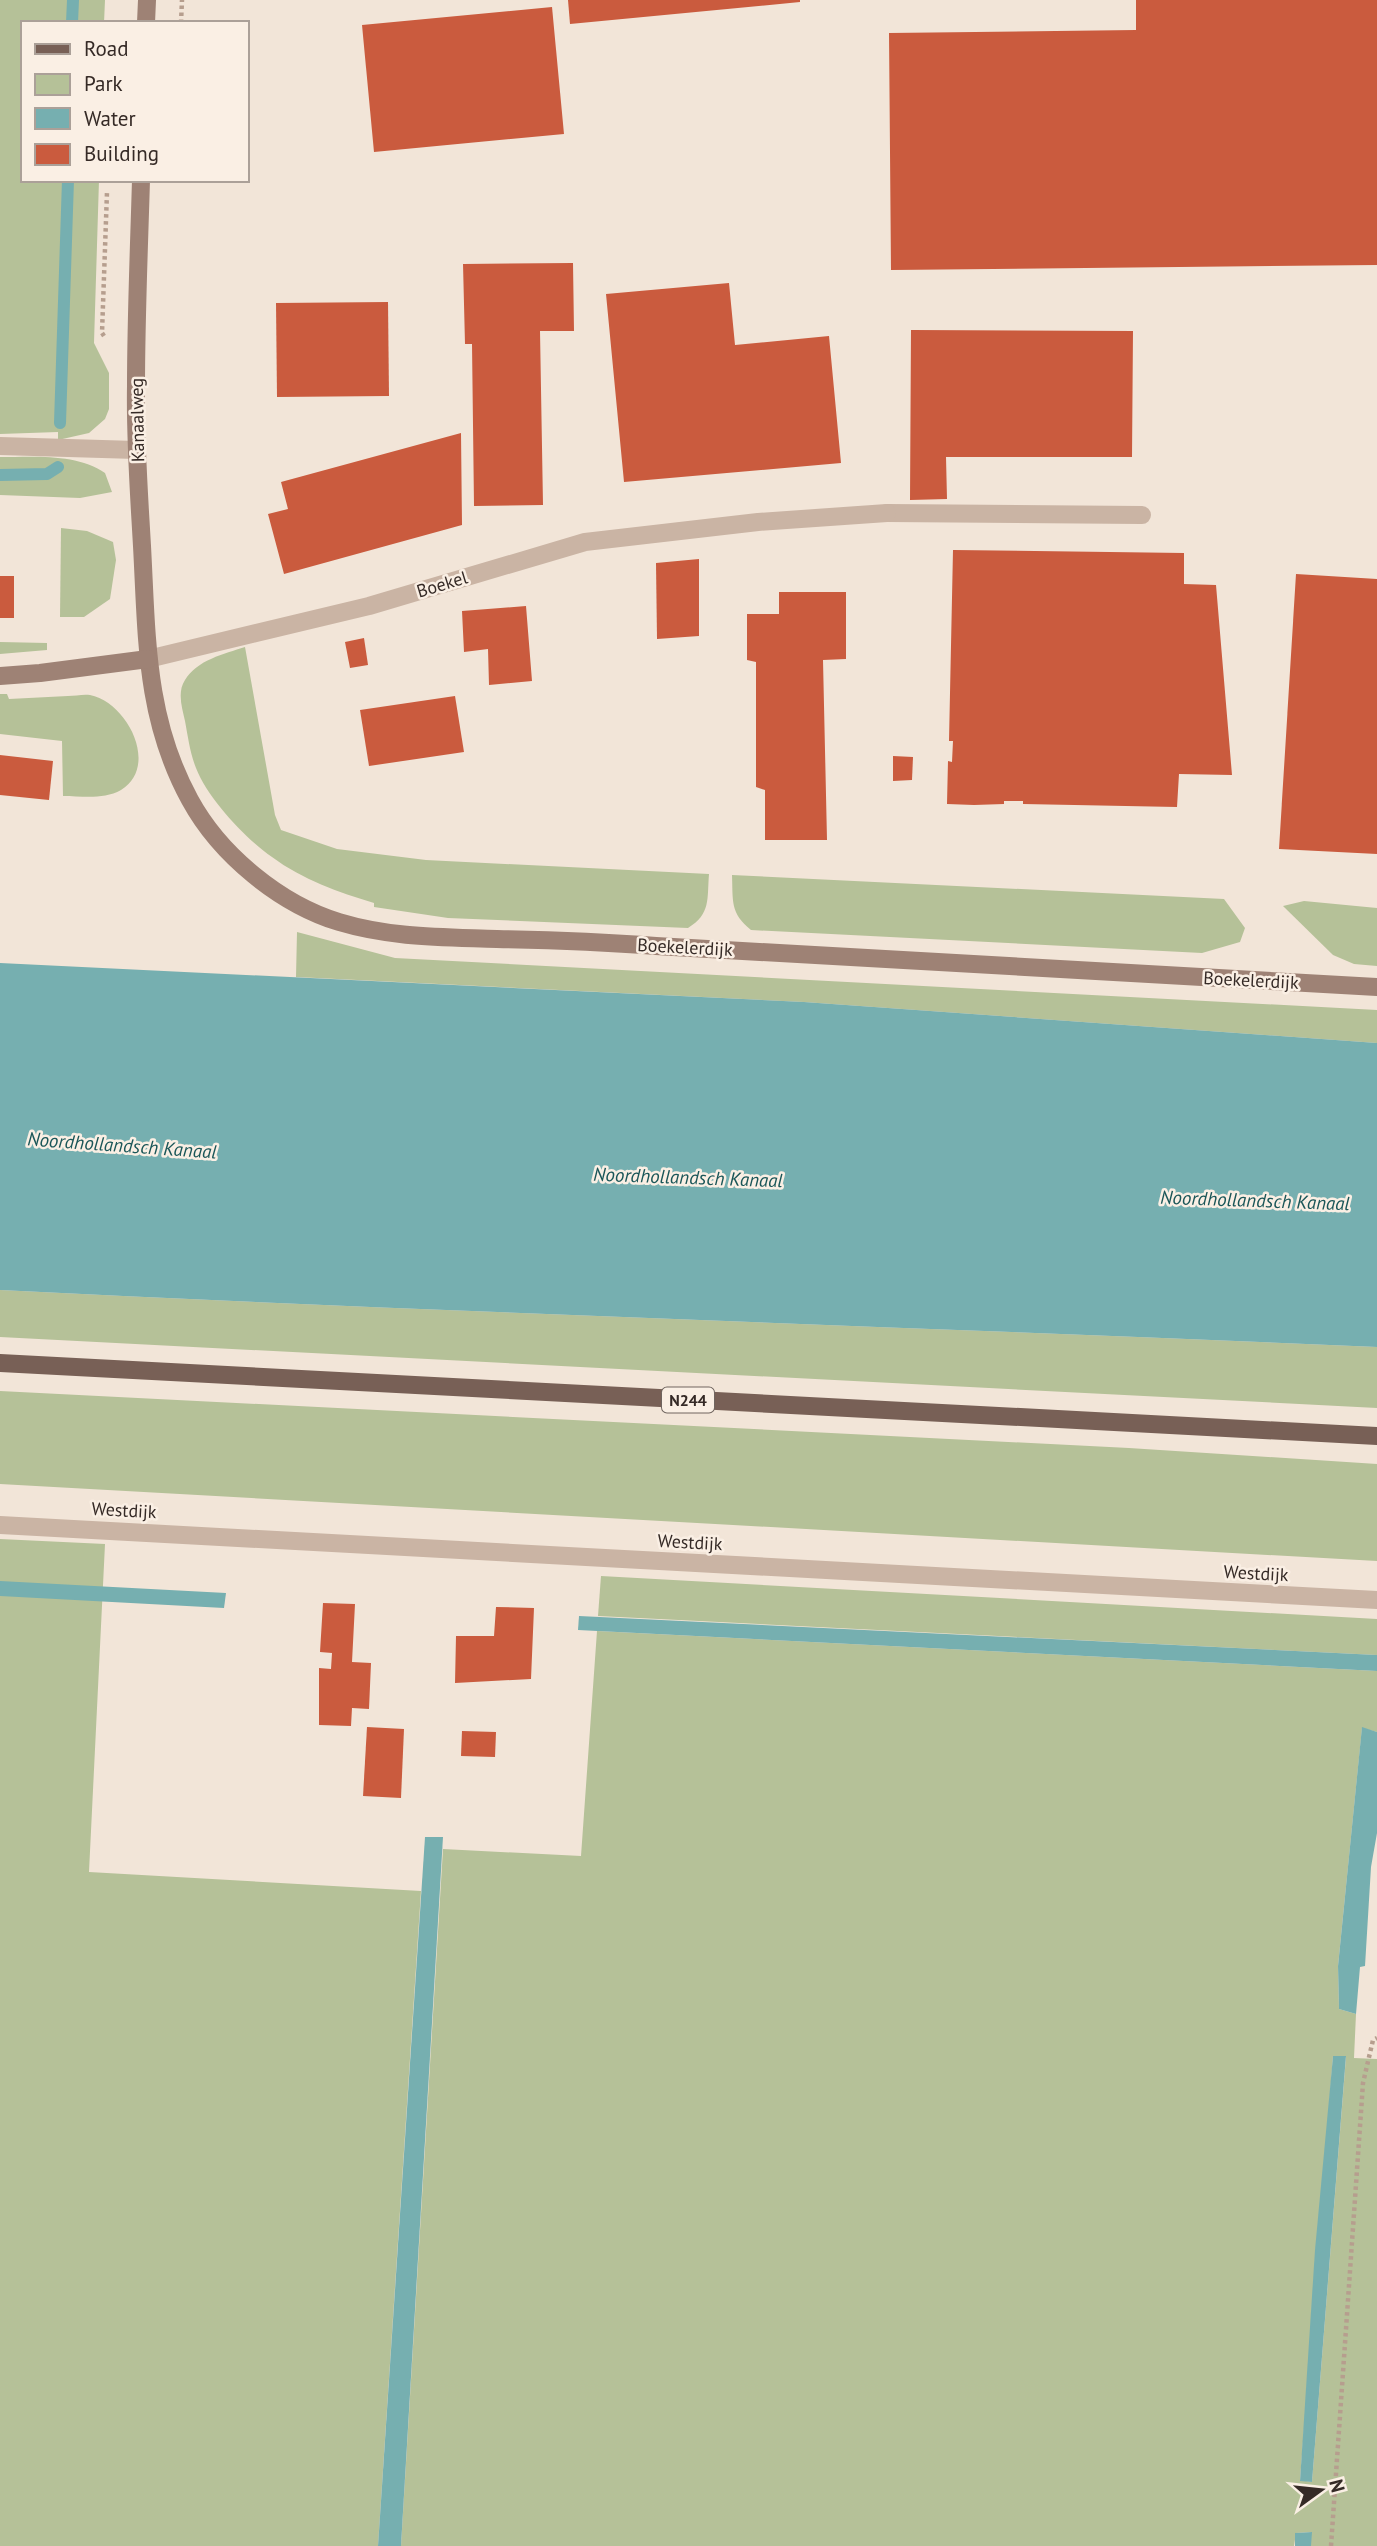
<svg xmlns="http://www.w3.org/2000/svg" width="1377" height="2546" font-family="'PT Sans',sans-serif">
<rect width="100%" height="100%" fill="#f2e5d8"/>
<g fill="#b5c198" fill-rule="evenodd">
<path d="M0,0H105L104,23H23V180H99L94,343L109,373V409L105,419L89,433L58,440V432L0,434Z"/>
<path d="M0,457C33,457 77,453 105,473L112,492L80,498L0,495Z"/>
<path d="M61,528L87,531L113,542L116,560L110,599L84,617H60Z"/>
<path d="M0,642L47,643V650L0,654Z"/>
<path d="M245,647L275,815L281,830L337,849L426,860L709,874C707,899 711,914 688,928L448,918L374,907V903C338,892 303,880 272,857C245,838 208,799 196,768C190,753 188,737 185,721C182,708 177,692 185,680C197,660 224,654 245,647Z"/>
<path d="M0,694H7L9,699C29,698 48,697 68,696C75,696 83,694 90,695C127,702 160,766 121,790C103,800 82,796 63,796L62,741L0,734Z"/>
<path d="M732,875L1224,899L1245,928L1240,942L1202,953L751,930C730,913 733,901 732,875Z"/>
<path d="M1304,901L1377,908V966L1354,964L1333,955L1283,906Z"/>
<path d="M297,932L395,958L1377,1010V1043L804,1002L296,977Z"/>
<path d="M0,1290C459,1313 918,1327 1377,1347V1408L0,1337Z"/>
<path d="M0,1391L1129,1448L1377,1464V1561L0,1484Z"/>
<path d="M0,1539L105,1544L89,1872L421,1891L378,2546H0Z"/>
<path d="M601,1576L1377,1619V1655L598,1616Z"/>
<path d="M597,1631L1377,1671V1732L1362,1728L1338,1966L1339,2009L1356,2014L1354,2058L1377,2059V2546H1311V2532L1296,2533L1294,2546H401L443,1849L581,1856ZM1333,2056L1346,2057L1312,2482L1300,2480Z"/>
</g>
<g fill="#76afb0">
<path d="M0,963L804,1002L1377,1043V1347C918,1327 459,1313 0,1290Z"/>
<path d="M0,1581L226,1593L224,1608L0,1596Z"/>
<path d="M579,1616L1377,1655V1671L578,1630Z"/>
<path d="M1362,1727L1377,1732V1833L1371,1867L1365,1966L1360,1967L1356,2014L1339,2009L1338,1966Z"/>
<path d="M425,1837H443L401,2546H378Z"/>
<path d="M1333,2056H1346L1312,2482L1300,2481L1315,2250Z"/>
<path d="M1312,2532L1311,2546H1295V2533Z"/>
</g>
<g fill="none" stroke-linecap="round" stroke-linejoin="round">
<g stroke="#76afb0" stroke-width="12">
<path d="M72,23L73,0"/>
<path d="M60,423L68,180"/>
<path d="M0,475L47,474L58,467"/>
</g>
</g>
<g fill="#ca5b3e">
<path d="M568,0H800V2L570,24Z"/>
<path d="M1136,0H1377V265L891,270L889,33L1136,30Z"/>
<path d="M552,7L564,134L374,152L362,25Z"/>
<path d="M573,263L574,331H540L543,505L474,506L472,344H465L463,264Z"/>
<path d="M729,283L735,345L829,336L841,463L624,482L606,294Z"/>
<path d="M388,302L389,396L277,397L276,303Z"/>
<path d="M911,330L1133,331L1132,457H946L947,499L910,500Z"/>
<path d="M461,433L462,525L284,574L268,514L288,509L281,482Z"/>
<path d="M953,550L1184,553V584L1216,585L1232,775L1179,774L1177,807L1023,804V801H1004V804L974,805L947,804L948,761L952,762L953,741H949Z"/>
<path d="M699,559V636L657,639L656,563Z"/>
<path d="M1296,574L1377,579V854L1279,849Z"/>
<rect x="0" y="576" width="14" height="42"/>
<path d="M779,592H846V659L823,660L827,840H765V790L756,787V662L747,660V614H779Z"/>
<path d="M526,606L532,681L489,685L488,649L464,652L462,611Z"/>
<path d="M364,638L368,665L350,668L345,642Z"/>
<path d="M455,696L464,752L369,766L360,710Z"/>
<path d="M0,755L53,761L49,800L0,795Z"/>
<path d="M893,756L913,757L912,780L893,781Z"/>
<path d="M323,1603L355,1604L352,1662L371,1663L369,1709L352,1708L351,1726L319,1725V1668L331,1669L332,1653L320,1652Z"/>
<path d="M496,1607L534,1608L531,1679L455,1683L456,1636H494Z"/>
<path d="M367,1727L404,1729L401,1798L363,1796Z"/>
<path d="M462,1731L496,1732L495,1757L461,1756Z"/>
</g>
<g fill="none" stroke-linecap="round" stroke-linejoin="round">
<g stroke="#b69e8e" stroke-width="4.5" stroke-dasharray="3.5 3.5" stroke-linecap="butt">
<path d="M181,23L182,0"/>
<path d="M104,336L102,333L107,192"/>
<path d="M1331,2546L1363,2083L1373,2040L1377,2038"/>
</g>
<g stroke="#cab4a4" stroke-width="18">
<path d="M0,446L136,450"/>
<path d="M887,513L1142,515"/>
</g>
<g stroke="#cab4a4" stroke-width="18">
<path d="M148,659L369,606L585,542L758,522L887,513"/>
<path d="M0,1525L1377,1600"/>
</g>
<g stroke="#9e8275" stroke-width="18">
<path d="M146,23L147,0"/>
<path d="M141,180C139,249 136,318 136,386C135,440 139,493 142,546C147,637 145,718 190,800C220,855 280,904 339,922C392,938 443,937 497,939C550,940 603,942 656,946C897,960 1137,974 1377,987"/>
<path d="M0,676L40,673L148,659"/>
</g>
<path stroke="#786056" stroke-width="18" d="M0,1363L1377,1436"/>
</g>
<g text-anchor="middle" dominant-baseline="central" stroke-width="5" stroke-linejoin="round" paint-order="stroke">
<rect fill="#faefe4" stroke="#70655f" stroke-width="2" x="662" y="1387.5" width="52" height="25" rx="5"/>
<g font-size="16" font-weight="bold" fill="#352a26">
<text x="688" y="1400">N244</text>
</g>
<g font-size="18" fill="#352a26" stroke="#faefe4">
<text transform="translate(137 420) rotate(-91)">Kanaalweg</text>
<text transform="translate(442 584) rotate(-17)">Boekel</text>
<text transform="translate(685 947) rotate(3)">Boekelerdijk</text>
<text transform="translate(1251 980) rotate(3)">Boekelerdijk</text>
<text transform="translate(124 1510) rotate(3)">Westdijk</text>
<text transform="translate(690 1542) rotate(3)">Westdijk</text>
<text transform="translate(1256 1573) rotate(3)">Westdijk</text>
</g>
<g font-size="19" font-style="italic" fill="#1a5658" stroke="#faefe4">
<text transform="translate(122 1145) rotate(4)">Noordhollandsch Kanaal</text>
<text transform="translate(688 1177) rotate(2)">Noordhollandsch Kanaal</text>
<text transform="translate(1255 1200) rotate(2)">Noordhollandsch Kanaal</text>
</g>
</g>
<rect x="21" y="21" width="228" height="161" fill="#faefe4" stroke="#aba098" stroke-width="2"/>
<rect x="35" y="44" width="35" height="10" fill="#786056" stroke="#aba098" stroke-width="2"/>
<text x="84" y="56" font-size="21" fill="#352a26">Road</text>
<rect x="35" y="74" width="35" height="21" fill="#b5c198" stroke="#aba098" stroke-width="2"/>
<text x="84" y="91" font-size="21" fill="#352a26">Park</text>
<rect x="35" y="108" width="35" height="21" fill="#76afb0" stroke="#aba098" stroke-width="2"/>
<text x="84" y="126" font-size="21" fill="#352a26">Water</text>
<rect x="35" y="144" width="35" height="21" fill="#ca5b3e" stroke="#aba098" stroke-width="2"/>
<text x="84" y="161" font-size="21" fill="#352a26">Building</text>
<g transform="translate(1321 2490) rotate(75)" stroke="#faefe4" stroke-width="5" paint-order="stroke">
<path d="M0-5L12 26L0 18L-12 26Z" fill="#352a26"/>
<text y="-10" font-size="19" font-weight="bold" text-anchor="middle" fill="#352a26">N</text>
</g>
</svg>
